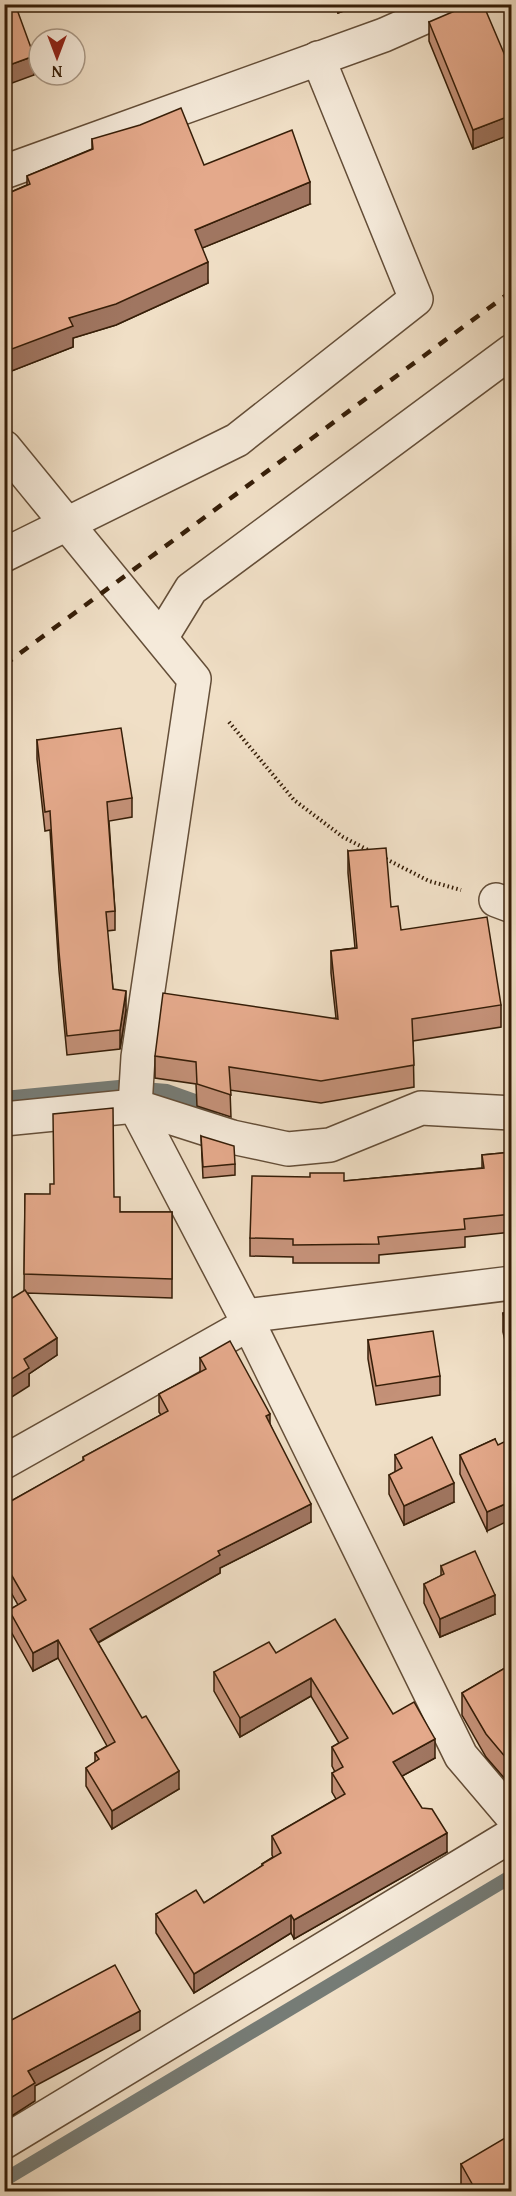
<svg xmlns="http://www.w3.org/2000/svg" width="516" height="2196" font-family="'Gentium Book Plus',serif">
<rect width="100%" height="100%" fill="#f0dfc6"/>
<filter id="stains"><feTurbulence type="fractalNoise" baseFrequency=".00333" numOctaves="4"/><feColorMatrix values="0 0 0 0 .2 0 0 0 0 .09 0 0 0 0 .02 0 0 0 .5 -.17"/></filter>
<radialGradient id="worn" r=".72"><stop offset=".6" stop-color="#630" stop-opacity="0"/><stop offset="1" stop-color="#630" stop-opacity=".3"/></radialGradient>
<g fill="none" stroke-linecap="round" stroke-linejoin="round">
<g stroke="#767c76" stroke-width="14">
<path d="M4,1098L119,1087L167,1091L212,1107"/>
<path d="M4,2180L512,1876"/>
</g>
<g stroke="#644e38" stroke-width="36">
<g id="minor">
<path d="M4,172L384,35L454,4"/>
<path d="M4,447L194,679L138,1057L135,1106L249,1324L461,1756L512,1816"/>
<path d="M4,555L237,440L416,299L318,58"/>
<path d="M161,638L191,589L512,351"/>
<path d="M496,900L512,906"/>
<path d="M4,1119L135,1106L232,1137L288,1149L330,1145L421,1108L512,1113"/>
<path d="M244,1316L512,1283"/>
<path d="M4,1462L249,1324"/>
<path d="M4,2142L512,1835"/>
</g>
</g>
<g stroke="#361e08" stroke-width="4" stroke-dasharray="1.5 3" stroke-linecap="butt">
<path d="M229,722L294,800L343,837L370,851"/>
<path d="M382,857L429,881L461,890"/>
</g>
<use href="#minor" stroke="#f5eada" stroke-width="33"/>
<path stroke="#361e08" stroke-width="4.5" stroke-dasharray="10 10" stroke-linecap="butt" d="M4,665L512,291"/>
</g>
<g fill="#c49178" stroke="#361e08" stroke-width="1.5">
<path d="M335,4H363L338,13Z"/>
<path d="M429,22L512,72V134L473,149L429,41Z"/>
<path d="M92,139L204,165L310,204L202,248L208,283L116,325L73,338V347L4,374V195L27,185V176L92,149Z"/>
<path d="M37,740L132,798V817L109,821L115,911V930L107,931L113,989L126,1010L120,1049L67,1055L59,971L50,830L45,831L37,759Z"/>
<path d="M348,851L391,907L401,930L501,1005V1027L413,1041L414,1087L321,1103L230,1090L231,1117L197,1106L196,1084L155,1078V1056L336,1018L331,973V951L355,948L348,873Z"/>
<path d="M201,1136L235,1164V1175L203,1178Z"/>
<path d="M512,1152V1232L465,1237V1247L379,1255V1263H293V1257L250,1256V1238L344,1181L482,1168V1155Z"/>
<path d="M25,1194L114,1197L120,1212H172V1298L27,1293L57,1355L29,1374V1386L24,1290Z"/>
<path d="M512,1311V1372L503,1332V1313Z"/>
<path d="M368,1340L440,1376V1395L376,1405L368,1359Z"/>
<path d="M200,1358L270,1424L311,1522L220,1568V1573L98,1643L179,1789L112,1829L86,1786V1768L95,1762V1753L107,1746L58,1658L33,1671L9,1628V1610L18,1605L4,1580V1505L83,1461V1457L161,1415L159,1412V1394L200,1373Z"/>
<path d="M495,1439L487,1531L460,1474V1455Z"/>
<path d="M395,1455L454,1502L404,1525L389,1494V1475L395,1472Z"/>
<path d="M441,1566L495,1614L440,1637L424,1603V1584L441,1576Z"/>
<path d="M276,1653L393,1714L435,1758L402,1776L447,1852L294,1939L291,1933L194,1993L156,1933V1914L204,1903L262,1866V1864L273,1857L272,1855V1836L336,1799L332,1792V1773L335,1772L332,1766V1747L339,1743L311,1696L240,1737L214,1691V1672Z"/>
<path d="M512,1664V1787L486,1757L462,1715V1693Z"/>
<path d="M461,2164L512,2192H463L461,2188Z"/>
</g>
<g fill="#a07661" stroke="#361e08" stroke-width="1.5">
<path d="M338,4H363L338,13Z"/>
<path d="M34,56V75L4,86V67Z"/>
<path d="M512,115V134L473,149V130Z"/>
<path d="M310,182V204L195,251V230Z"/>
<path d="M208,262V283L116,325L73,338V347L4,374V352L69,318Z"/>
<path d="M126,991V1010L120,1049V1030Z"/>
<path d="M57,1338V1355L29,1374V1386L4,1402V1384L24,1359Z"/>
<path d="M270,1414V1432L266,1416Z"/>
<path d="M454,1483V1502L404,1525V1506Z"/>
<path d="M512,1501V1519L487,1531V1512Z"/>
<path d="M311,1504V1522L220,1568V1573L90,1647V1629L218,1551Z"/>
<path d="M495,1595V1614L440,1637V1619Z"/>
<path d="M58,1640V1658L33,1671V1653Z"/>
<path d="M311,1678V1696L240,1737V1718Z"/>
<path d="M435,1739V1758L393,1781V1762Z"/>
<path d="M179,1771V1789L112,1829V1811Z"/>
<path d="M447,1833V1852L294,1939V1920Z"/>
<path d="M291,1915V1933L194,1993V1974Z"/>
<path d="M140,2011V2030L35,2086V2101L4,2121V2102L28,2071Z"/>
</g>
<g fill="#e4a98b" stroke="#361e08" stroke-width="1.5">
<path d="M4,4H15L34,56L4,67Z"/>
<path d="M471,4H483L512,72V115L473,130L429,22Z"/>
<path d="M181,108L204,165L292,130L310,182L195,230L208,262L116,304L69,318L73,326L4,352V195L30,184L27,176L93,149L92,139L140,125Z"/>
<path d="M121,728L132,798L107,802L115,911L106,912L113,989L126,991L120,1030L67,1036L59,952L50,811L45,812L37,740Z"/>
<path d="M386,848L391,907L398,906L401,930L487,917L501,1005L412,1019L414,1065L321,1081L229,1067L231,1095L197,1084L196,1062L155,1056L163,993L338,1019L331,951L357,948L348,851Z"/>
<path d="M113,1108L114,1197H120V1212H172V1279L24,1274L25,1194H50V1184H54L53,1114Z"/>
<path d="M201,1136L234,1146L235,1164L203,1167Z"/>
<path d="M512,1152V1214L464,1219L465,1229L378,1237L379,1244L293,1245V1239L250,1238L252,1176L310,1177V1173H344V1181L484,1168L482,1155Z"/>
<path d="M25,1290L57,1338L24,1359L29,1368L4,1384V1303Z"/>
<path d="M512,1311V1353L503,1313Z"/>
<path d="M433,1331L440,1376L376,1386L368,1340Z"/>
<path d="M230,1341L270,1414L266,1416L311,1504L218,1551L220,1555L90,1629L142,1718L146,1716L179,1771L112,1811L86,1768L99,1759L95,1753L115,1742L58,1640L33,1653L9,1610L26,1600L4,1562V1505L84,1460L83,1457L168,1411L159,1394L206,1369L200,1358Z"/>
<path d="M432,1437L454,1483L404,1506L389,1475L402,1468L395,1455Z"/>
<path d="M512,1438V1501L487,1512L460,1455L495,1439L498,1445Z"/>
<path d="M475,1551L495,1595L440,1619L424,1584L444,1574L441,1566Z"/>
<path d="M335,1619L393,1714L414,1702L435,1739L393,1762L422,1808L432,1809L447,1833L294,1920L291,1915L194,1974L156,1914L196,1890L204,1903L263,1865L262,1864L281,1853L272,1836L345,1794L332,1773L343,1767L332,1747L348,1738L311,1678L240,1718L214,1672L269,1642L276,1653Z"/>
<path d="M512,1664V1765L486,1734L462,1693Z"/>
<path d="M115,1965L140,2011L28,2071L35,2083L4,2102V2024Z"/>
<path d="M512,2134V2192H471L475,2189L461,2164Z"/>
</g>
<rect width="516" height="2196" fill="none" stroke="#f0dfc6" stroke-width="24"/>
<rect x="6" y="6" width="504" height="2184" fill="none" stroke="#361e08" stroke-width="3"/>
<rect x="12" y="12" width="492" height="2172" fill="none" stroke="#361e08" stroke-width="1.5"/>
<g transform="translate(57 57) rotate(180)"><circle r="28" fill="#f5eada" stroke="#a99886" stroke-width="1.5"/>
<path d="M0-4.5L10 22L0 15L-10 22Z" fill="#8f2418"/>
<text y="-9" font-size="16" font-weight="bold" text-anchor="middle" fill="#361e08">N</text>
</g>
<rect width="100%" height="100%" filter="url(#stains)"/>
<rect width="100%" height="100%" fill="url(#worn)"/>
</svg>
